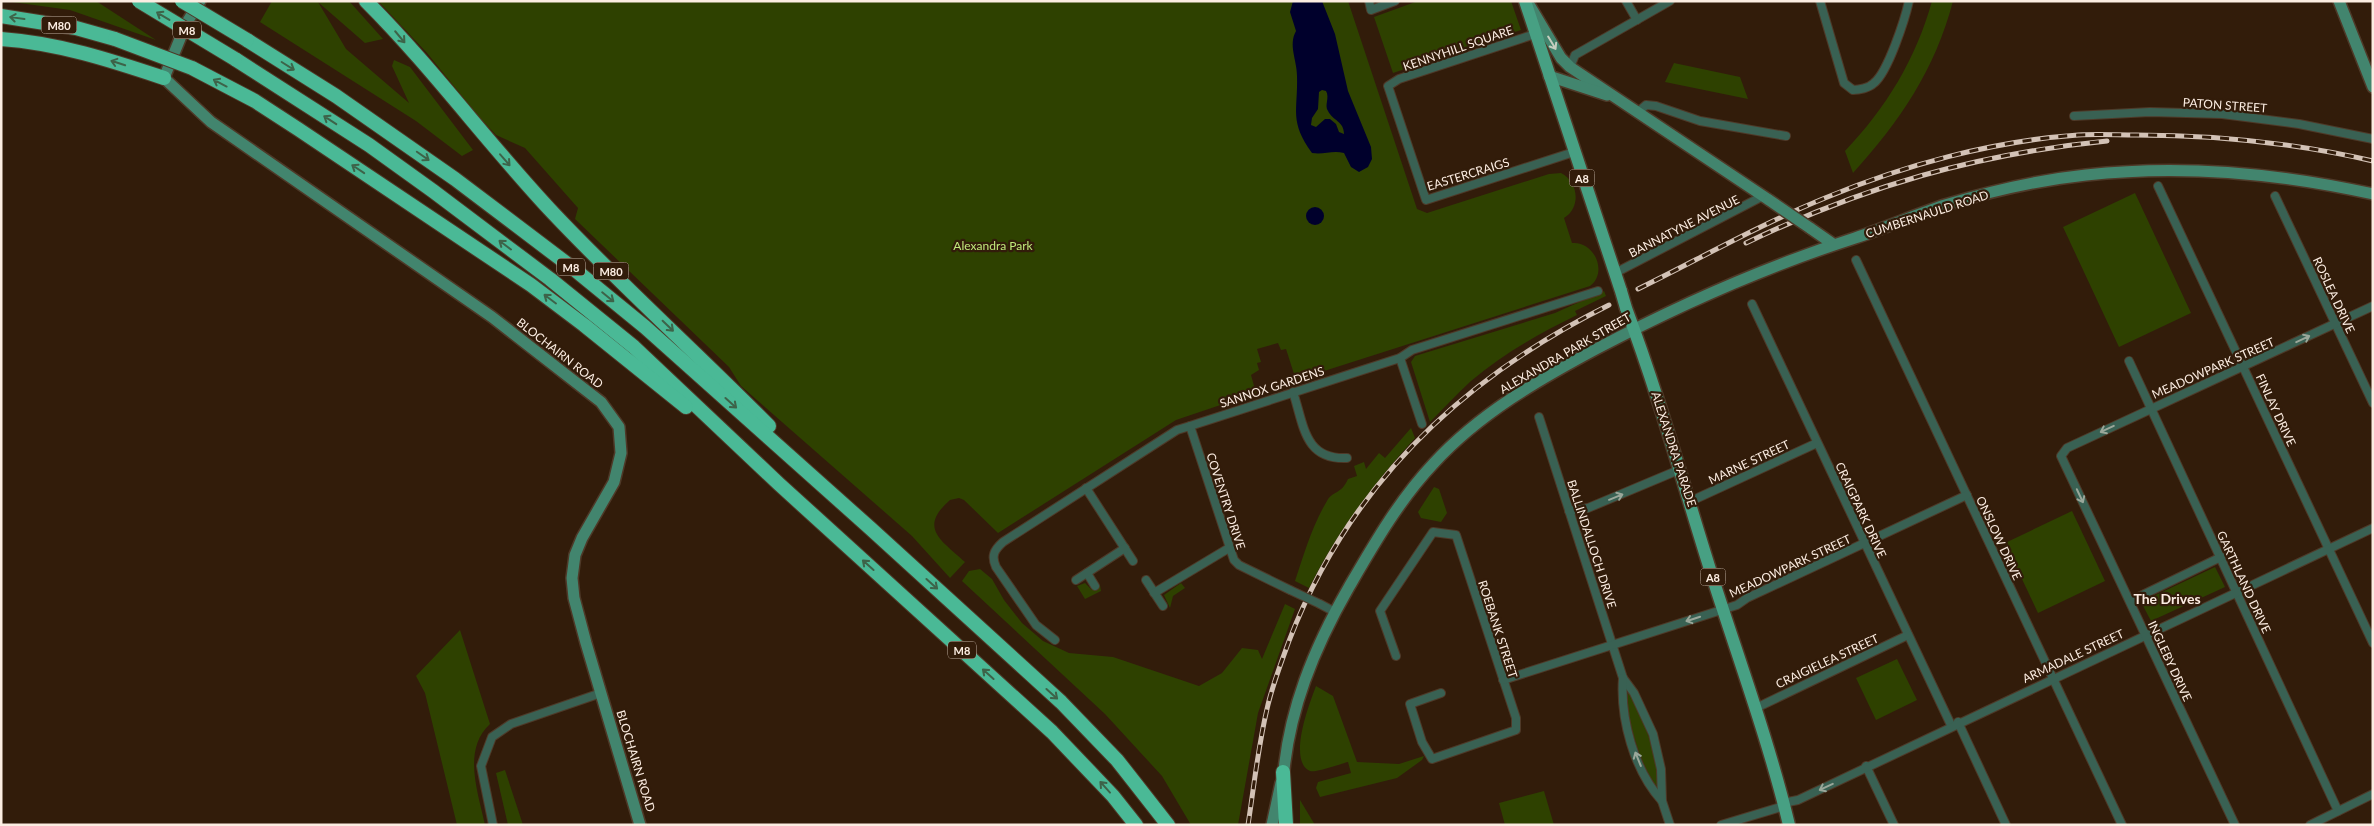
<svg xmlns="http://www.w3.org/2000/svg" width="2374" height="826" font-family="Lato,sans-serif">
<rect width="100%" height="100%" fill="#321c0a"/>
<g fill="#2e4100">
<path d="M5,1H96L156,40L70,10Z"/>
<path d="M272,1H349L383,39L365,43L318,2L346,49L409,103L392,66L394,60L410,67L473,150L462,156L416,121L260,22Z"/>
<path d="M378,1H1348L1417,209L1427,213L1549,174L1561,173C1579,182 1581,208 1564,218L1572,243C1595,241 1608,273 1590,286L1296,380L1286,349L1281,350L1278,343L1257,349L1261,362L1257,363L1259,370L1251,375L1256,393L1176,420L998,533L964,500L959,498L950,500C918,528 941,540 965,562L950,578L912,536L741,386L729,367L575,219L578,208L525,148L496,135L478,116L427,53Z"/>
<path d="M1418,1H1511L1521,30L1393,73L1374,17Z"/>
<path d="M1932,1H1953C1935,70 1900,121 1853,173L1845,151C1886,108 1916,59 1932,1Z"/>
<path d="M1674,63L1740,77L1748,99L1665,82Z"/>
<path d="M2135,193L2191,313L2119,347L2063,227Z"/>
<path d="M1604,291L1606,296L1575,311L1577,315C1540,333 1503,354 1471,381C1457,394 1443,409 1430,422L1411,362L1415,356L1555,313Z"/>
<path d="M1411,428L1415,438C1373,484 1337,532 1309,588L1295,581C1304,554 1312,526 1327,501C1333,490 1341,495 1348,479L1357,476L1354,466L1364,462L1366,469L1379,453L1385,458Z"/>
<path d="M1434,487L1439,489L1447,513L1441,522L1421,518L1418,512Z"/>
<path d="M2072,511L2105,581L2038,613L2005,543Z"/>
<path d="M2215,567L2225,587L2151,621L2141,602Z"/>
<path d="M980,569L992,579L1004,600L1022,623L1043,641L1069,653L1113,657L1199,686L1222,673L1242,648L1258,650L1262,659L1285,604L1295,609L1258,713L1238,825H1191L1162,776L1105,714L962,581L969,571Z"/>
<path d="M1085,583L1092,590L1100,585L1101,591L1085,599L1077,586Z"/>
<path d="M1181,583L1185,588L1173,596L1170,608L1164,595Z"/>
<path d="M460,630L490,724C462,750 478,792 485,825H457L425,693L416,676Z"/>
<path d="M1897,659L1917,700L1876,720L1856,678Z"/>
<path d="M1316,686L1333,696L1357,762L1399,764L1424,756L1422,760L1397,778L1320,797L1316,788L1318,782L1351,773L1348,762C1340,764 1316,773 1310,771C1287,761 1310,702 1316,686Z"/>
<path d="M1628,693L1630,694C1641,714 1663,766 1658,787C1644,776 1623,711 1628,693Z"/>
<path d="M505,770L523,825H508L496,773Z"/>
<path d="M1544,791L1554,825H1505L1499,803Z"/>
<path d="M1300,800L1315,825H1300Z"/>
</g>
<g fill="#00002c" fill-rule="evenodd">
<path d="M1293,1H1322L1335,34L1348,91L1371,147L1372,159L1368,167L1359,172L1351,167L1344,153C1332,150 1324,155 1312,153C1289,121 1298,111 1297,76C1297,60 1288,45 1296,31L1290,12ZM1322,90L1326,91C1330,98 1324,105 1328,111C1333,121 1344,121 1344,134L1339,132L1336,124L1330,119H1325L1316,127L1311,125L1312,118L1318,109L1319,92Z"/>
<circle cx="1315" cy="216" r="9"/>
</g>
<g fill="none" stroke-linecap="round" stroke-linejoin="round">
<g stroke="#4e3928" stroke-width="10">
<g id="street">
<path d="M1369,1L1371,10L1395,1"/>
<path d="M1626,1L1637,20"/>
<path d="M1820,1L1844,83L1853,90C1859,90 1869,88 1874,83C1888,72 1905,19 1909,1"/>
<path d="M1535,34L1399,79L1388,86L1426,200L1574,152"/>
<path d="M1570,67L1575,55L1670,1"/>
<path d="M1637,113L1646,105L1656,106L1700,121L1786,136"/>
<path d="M2074,116L2150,112L2222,114L2299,124L2373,139"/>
<path d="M2158,186L2373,643"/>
<path d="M2275,196L2373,403"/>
<path d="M1856,260L2122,825"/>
<path d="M1615,273L1763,196"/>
<path d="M1752,304L1951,725"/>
<path d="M1400,358L1422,424"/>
<path d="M2129,361L2338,811"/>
<path d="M1293,392C1304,425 1304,460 1347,458"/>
<path d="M1539,417L1623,678L1634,693L1653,734L1661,769L1662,801L1670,825"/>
<path d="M1190,426L1234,560L1239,565L1290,590"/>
<path d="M1086,488L1133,561"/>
<path d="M1691,501L1817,443"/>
<path d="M1569,511L1588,508L1681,469"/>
<path d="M1087,573L1095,586"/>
<path d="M1076,580L1125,548"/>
<path d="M1146,580L1163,606"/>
<path d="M1154,593L1229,548"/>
<path d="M2130,601L2221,557"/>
<path d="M1320,604L1335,612"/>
<path d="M1055,640L1036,625L996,567C991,556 994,550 1003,542L1177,430L1190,426L1400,358L1412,350L1598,291"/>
<path d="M1396,656L1380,611L1433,532L1456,535L1516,718V730L1432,759L1422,742L1410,704L1441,693"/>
<path d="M1623,678C1620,719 1634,770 1662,801"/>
<path d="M1503,680L1737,605L1747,598L1967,495"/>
<path d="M1756,708L1908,635"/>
<path d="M1958,722L2006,825"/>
<path d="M1866,766L1894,825"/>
<path d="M1783,803L1798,800L2373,528"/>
<path d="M493,825L481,766L492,737L511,724L601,693"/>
<path d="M1721,825L1784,806"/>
<path d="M2235,825L2061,456L2067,448L2373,306"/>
<path d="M2310,825L2373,794"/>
</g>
</g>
<g stroke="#4e3928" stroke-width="14">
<g id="secondary">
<path d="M200,1L186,24L164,78L211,122L492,317L601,402L619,427L621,453L614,482L582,538L575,555L572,578L574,598L586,643L640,825"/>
<path d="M2339,1L2373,87"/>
<path d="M1530,6L1561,58L1570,67L1769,200"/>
<path d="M1549,76L1607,95"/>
<path d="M1810,228L1833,244"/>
<path d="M1283,781C1288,711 1314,648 1349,587C1374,544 1399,500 1434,463C1479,414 1538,380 1596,349C1679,305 1765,267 1855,238C1885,228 1915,215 1945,205C1991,191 2039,180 2086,175C2184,164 2278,173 2373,194"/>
<path d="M1272,825L1281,783"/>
</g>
</g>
<g stroke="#4e3928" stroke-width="15">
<g id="primary">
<path d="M1525,1L1621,291"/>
<path d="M1626,308C1660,398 1685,491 1714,582C1740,663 1769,742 1789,825"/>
</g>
</g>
<g stroke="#4e3928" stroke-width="16">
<g id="highway">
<path d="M366,1C433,68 489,145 554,214C623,287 698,354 769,426"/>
<path d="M1,16L76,28L115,39"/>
<path d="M1,39C58,43 110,60 164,78"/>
<path d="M247,40L336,96L455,179L574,269L645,327L870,528L1061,702L1117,760L1168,825"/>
<path d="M235,59L369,145L433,191L550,279L634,347L779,484L1052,732L1113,796L1136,825"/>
<path d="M192,68L255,101L298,129L531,285L584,325L686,407"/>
<path d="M1283,772L1286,825"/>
</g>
</g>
<use href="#street" stroke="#396153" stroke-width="8"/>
<use href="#secondary" stroke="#42856e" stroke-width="11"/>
<use href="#primary" stroke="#47a083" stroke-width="12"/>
<use href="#highway" stroke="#4ab996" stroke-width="14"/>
<g stroke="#d3c2b6" stroke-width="5">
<g id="rail">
<path d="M1746,243C1865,186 1976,154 2107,141"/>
<path d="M1638,289C1701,258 1761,224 1825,198C1904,165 1993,141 2078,135C2098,134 2117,135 2136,135C2216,135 2295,143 2373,161"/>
<path d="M1248,825C1254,786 1258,747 1267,709C1272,686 1281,663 1289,641C1348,486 1462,378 1609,305"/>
</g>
</g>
<use href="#rail" stroke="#321c0a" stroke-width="3" stroke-dasharray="9" stroke-linecap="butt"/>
<g stroke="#4e3928" stroke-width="10" stroke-linecap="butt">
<path id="street-bridge" d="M1290,590L1320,604"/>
</g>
<g stroke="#4e3928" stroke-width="14" stroke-linecap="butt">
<path id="secondary-bridge" d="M1769,200L1810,228"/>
</g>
<g stroke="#4e3928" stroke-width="15" stroke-linecap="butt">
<path id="primary-bridge" d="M1621,291L1626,308"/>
</g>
<g stroke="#4e3928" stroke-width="16" stroke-linecap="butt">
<g id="highway-bridge">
<path d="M139,1L235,59"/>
<path d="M182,1L247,40"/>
<path d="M115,39L192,68"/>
</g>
</g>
<use href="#street-bridge" stroke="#396153" stroke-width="8"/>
<use href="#secondary-bridge" stroke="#42856e" stroke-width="11"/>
<use href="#primary-bridge" stroke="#47a083" stroke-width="12"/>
<use href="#highway-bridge" stroke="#4ab996" stroke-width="14"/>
</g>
<defs><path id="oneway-shaft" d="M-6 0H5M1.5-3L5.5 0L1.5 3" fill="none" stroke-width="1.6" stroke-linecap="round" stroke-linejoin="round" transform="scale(1.25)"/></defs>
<g stroke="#3d6349">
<use href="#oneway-shaft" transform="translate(163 16) rotate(-149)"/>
<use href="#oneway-shaft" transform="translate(17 18) rotate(-172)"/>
<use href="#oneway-shaft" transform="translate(400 37) rotate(50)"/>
<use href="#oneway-shaft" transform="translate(118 63) rotate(-162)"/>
<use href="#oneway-shaft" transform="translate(288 66) rotate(32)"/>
<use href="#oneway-shaft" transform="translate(220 83) rotate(-152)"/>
<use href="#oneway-shaft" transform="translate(330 120) rotate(-147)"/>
<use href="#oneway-shaft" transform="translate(423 156) rotate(35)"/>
<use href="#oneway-shaft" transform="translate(505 160) rotate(49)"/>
<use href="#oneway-shaft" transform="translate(358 169) rotate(-146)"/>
<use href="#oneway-shaft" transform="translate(505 245) rotate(-143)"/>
<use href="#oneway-shaft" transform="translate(608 297) rotate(39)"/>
<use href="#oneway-shaft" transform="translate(550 299) rotate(-143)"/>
<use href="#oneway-shaft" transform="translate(668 326) rotate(44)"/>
<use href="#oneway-shaft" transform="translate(731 403) rotate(42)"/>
<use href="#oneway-shaft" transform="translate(868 565) rotate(-138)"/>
<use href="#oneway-shaft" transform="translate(932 584) rotate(42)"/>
<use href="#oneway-shaft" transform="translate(988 674) rotate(-138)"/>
<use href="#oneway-shaft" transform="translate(1052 694) rotate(42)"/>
<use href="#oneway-shaft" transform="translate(1105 787) rotate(-132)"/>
</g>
<use stroke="#c4cebf" href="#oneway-shaft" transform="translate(1552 43) rotate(59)"/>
<g stroke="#9aa79a">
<use href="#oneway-shaft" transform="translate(2303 339) rotate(-25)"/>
<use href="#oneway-shaft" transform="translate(2107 429) rotate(155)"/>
<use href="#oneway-shaft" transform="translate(2080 496) rotate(65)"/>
<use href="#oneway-shaft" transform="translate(1616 497) rotate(-22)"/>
<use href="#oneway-shaft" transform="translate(1693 619) rotate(162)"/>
<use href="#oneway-shaft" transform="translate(1638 759) rotate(-112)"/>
<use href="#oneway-shaft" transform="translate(1826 787) rotate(155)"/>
</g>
<g text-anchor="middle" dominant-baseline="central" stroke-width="4.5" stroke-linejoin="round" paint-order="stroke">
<g fill="#321c0a" stroke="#bfaea1" stroke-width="1">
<rect x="41.5" y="16.5" width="35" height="17" rx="4"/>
<rect x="173" y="21.5" width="28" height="17" rx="4"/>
<rect x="1569.5" y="169.5" width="25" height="17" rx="4"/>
<rect x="557" y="258.5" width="28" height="17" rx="4"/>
<rect x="593.5" y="262.5" width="35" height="17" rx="4"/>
<rect x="1700.5" y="568.5" width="25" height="17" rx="4"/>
<rect x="948" y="641.5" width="28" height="17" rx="4"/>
</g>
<g font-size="11" font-weight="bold" fill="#fcede2">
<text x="59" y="25">M80</text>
<text x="187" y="30">M8</text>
<text x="1582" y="178">A8</text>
<text x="571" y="267">M8</text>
<text x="611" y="271">M80</text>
<text x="1713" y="577">A8</text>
<text x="962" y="650">M8</text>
</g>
<g font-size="12" fill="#fcede2" stroke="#321c0a">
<text transform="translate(1458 48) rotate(-19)">KENNYHILL SQUARE</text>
<text transform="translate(2225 105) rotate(4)">PATON STREET</text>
<text transform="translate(1468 174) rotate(-17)">EASTERCRAIGS</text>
<text transform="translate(1927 214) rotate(-18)">CUMBERNAULD ROAD</text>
<text transform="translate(1684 226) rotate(-27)">BANNATYNE AVENUE</text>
<text transform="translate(2334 295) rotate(65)">ROSLEA DRIVE</text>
<text transform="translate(560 353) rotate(38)">BLOCHAIRN ROAD</text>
<text transform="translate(1565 353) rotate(-30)">ALEXANDRA PARK STREET</text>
<text transform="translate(2213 368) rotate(-24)">MEADOWPARK STREET</text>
<text transform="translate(1272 387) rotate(-18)">SANNOX GARDENS</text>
<text transform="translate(2276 410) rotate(65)">FINLAY DRIVE</text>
<text transform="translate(1674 449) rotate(72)">ALEXANDRA PARADE</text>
<text transform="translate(1749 462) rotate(-25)">MARNE STREET</text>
<text transform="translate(1226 501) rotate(72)">COVENTRY DRIVE</text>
<text transform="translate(1861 510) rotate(65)">CRAIGPARK DRIVE</text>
<text transform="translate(1999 538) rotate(65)">ONSLOW DRIVE</text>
<text transform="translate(1592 544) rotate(72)">BALLINDALLOCH DRIVE</text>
<text transform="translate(1790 566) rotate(-25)">MEADOWPARK STREET</text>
<text transform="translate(2244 582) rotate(65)">GARTHLAND DRIVE</text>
<text transform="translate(1498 629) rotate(72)">ROEBANK STREET</text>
<text transform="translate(2073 656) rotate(-25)">ARMADALE STREET</text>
<text transform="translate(1827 661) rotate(-25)">CRAIGIELEA STREET</text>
<text transform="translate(2170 661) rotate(65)">INGLEBY DRIVE</text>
<text transform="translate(636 761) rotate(73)">BLOCHAIRN ROAD</text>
</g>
<g font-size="12" fill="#c0e87b" stroke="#321c0a">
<text x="993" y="245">Alexandra Park</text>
</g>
<g font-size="14" font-weight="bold" fill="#fcede2" stroke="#321c0a">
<text x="2167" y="598">The Drives</text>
</g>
</g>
<rect width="2374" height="826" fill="none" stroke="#fcede2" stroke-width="5"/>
</svg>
